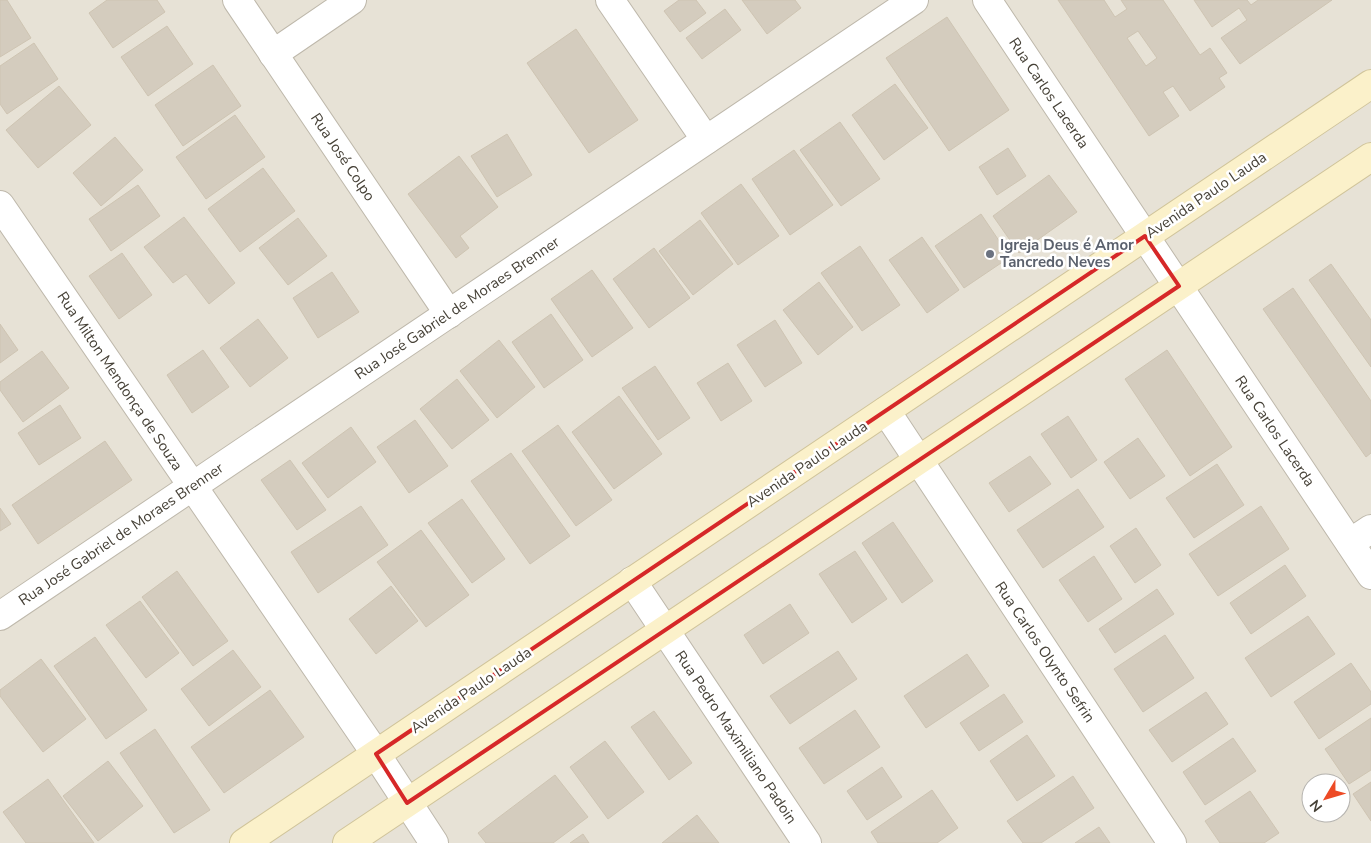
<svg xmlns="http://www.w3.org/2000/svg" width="1371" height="843" font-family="'Nunito Sans',sans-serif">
<rect width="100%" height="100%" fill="#f3f0e8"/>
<path fill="#e7e2d6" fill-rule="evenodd" d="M0,0H1371V843H0ZM1311,783H1341V813H1311Z"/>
<g fill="#d4ccbe" stroke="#cec4b2" fill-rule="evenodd">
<path d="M0,0H7L31,38L0,57Z"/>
<path d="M107,0H157L165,12L113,48L89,13Z"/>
<path d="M679,0H696L706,13L680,32L664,11Z"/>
<path d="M742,0H795L801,8L767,34Z"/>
<path d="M1058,0H1104L1115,17L1127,9L1121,0H1163L1200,55L1210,48L1227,73L1219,78L1225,87L1190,111L1173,86L1163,92L1179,116L1149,136ZM1138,31L1157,58L1146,66L1127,38Z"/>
<path d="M1194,0H1247L1251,5L1258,0H1332L1240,64L1221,38L1247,20L1239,8L1212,27Z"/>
<path d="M725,9L741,30L702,59L686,38Z"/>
<path d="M947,17L1009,110L949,151L886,58Z"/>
<path d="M167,26L193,64L148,96L121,57Z"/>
<path d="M576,29L638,120L589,153L527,63Z"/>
<path d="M34,43L58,79L7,114L0,104V66Z"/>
<path d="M213,65L241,106L183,146L155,105Z"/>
<path d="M895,84L928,128L884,160L852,115Z"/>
<path d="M59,86L91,125L38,168L6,130Z"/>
<path d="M235,115L265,157L206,199L176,157Z"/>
<path d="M840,122L880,179L841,206L800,150Z"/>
<path d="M507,134L532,175L497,197L471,156Z"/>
<path d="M115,137L143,170L101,206L73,173Z"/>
<path d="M1008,148L1026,176L997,195L979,167Z"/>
<path d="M794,150L833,205L790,235L752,179Z"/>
<path d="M459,156L498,207L460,236L469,248L456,258L408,194Z"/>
<path d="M263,168L295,211L240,252L208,209Z"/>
<path d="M1049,175L1077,212L1019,253L993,216Z"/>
<path d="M741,184L779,236L738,265L701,213Z"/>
<path d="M138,185L160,216L111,251L89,219Z"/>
<path d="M981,214L1010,257L964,288L935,246Z"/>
<path d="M184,217L235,283L209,304L186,274L173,283L144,247Z"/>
<path d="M298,218L327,256L288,285L259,248Z"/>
<path d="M700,220L733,264L693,295L659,251Z"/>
<path d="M922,237L959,290L927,313L889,260Z"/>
<path d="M860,246L900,305L862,331L821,273Z"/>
<path d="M654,248L690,298L649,328L613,279Z"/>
<path d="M122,253L152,295L119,319L89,276Z"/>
<path d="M1331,264L1371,320V367L1309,280Z"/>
<path d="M592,270L633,328L592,357L551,299Z"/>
<path d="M332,272L359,312L318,338L293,298Z"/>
<path d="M819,282L853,327L818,355L783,310Z"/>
<path d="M1293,288L1371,401V453L1366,457L1263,309Z"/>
<path d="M551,314L583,360L544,388L512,342Z"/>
<path d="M258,319L288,358L250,387L220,348Z"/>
<path d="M775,320L802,363L765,387L737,345Z"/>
<path d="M0,324L18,350L0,363Z"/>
<path d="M499,340L535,387L497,418L460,371Z"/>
<path d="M203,350L229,387L192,413L167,375Z"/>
<path d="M1167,350L1232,447L1190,476L1125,379Z"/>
<path d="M42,351L69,388L23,422L0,390V382Z"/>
<path d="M728,363L752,401L721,421L697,383Z"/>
<path d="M655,366L690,418L658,440L622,388Z"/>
<path d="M457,379L489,420L452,449L420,409Z"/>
<path d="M619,396L662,454L614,489L572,432Z"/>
<path d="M60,405L81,438L39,465L18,433Z"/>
<path d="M1068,416L1097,460L1071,478L1041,434Z"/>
<path d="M415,420L448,466L409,493L377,447Z"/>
<path d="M558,425L612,500L576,526L522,451Z"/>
<path d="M351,427L376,462L328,498L302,463Z"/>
<path d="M1138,438L1165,476L1130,499L1104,462Z"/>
<path d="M105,441L132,480L38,544L12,505Z"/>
<path d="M511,453L570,536L530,564L471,481Z"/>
<path d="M1030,456L1051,484L1009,512L989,483Z"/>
<path d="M290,460L326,510L297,530L261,480Z"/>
<path d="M1217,464L1244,505L1194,538L1166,498Z"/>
<path d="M1078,489L1104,527L1043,568L1017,530Z"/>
<path d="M462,499L505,559L472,583L428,523Z"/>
<path d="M361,506L388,545L318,593L291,552Z"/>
<path d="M1261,506L1289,549L1218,596L1189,554Z"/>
<path d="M0,508L11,524L0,531Z"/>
<path d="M893,522L933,581L902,603L862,543Z"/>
<path d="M1136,528L1161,565L1135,583L1110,546Z"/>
<path d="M421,530L469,595L426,627L377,562Z"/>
<path d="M855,551L887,599L852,623L819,574Z"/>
<path d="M1094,556L1122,599L1088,622L1059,580Z"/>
<path d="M1285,565L1306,596L1251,634L1230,603Z"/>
<path d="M177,571L228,641L193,666L142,597Z"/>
<path d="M391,586L418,621L376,654L349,619Z"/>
<path d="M1157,589L1174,614L1115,653L1099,629Z"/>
<path d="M140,601L179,653L146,678L106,625Z"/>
<path d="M790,604L809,633L763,664L744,635Z"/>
<path d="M1308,616L1335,654L1271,697L1245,658Z"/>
<path d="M1165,635L1194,678L1143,712L1114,669Z"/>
<path d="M95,637L147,710L106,739L54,666Z"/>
<path d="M233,650L261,687L209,726L181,689Z"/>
<path d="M838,651L857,679L790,724L770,696Z"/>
<path d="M967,654L989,686L926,728L904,696Z"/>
<path d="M41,659L86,719L43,752L0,696V690Z"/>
<path d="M1351,663L1371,692V704L1319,739L1294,702Z"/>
<path d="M270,690L304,737L224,793L191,747Z"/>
<path d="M1206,692L1228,724L1172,762L1149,730Z"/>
<path d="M1004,694L1023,722L979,751L960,723Z"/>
<path d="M855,710L880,747L824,784L799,748Z"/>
<path d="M654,711L692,763L669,780L631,727Z"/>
<path d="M1371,718V770L1349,784L1325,749Z"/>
<path d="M155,729L210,810L174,833L120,753Z"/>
<path d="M1027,735L1055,776L1017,801L990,761Z"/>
<path d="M1233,738L1256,771L1205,805L1183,772Z"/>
<path d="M605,741L644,792L608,819L570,767Z"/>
<path d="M108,761L143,806L98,841L63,796Z"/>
<path d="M882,767L902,797L867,820L847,791Z"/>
<path d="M555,775L588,817L553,843H486L478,833Z"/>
<path d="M1073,776L1094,808L1041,843H1023L1007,821Z"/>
<path d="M48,779L94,843H26L3,812Z"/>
<path d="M1371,782V821L1353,794Z"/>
<path d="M932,790L958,828L937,843H878L871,832Z"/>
<path d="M1250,791L1279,833L1264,843H1220L1205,821Z"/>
<path d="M697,815L719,843H662Z"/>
<path d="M1099,827L1110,843H1075Z"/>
<path d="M583,834L589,843H570Z"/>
</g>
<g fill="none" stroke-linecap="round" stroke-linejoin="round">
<g stroke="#beb8ab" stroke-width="30">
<g id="street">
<path d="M237,0L449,314"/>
<path d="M610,0L706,140"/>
<path d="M987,0L1371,575"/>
<path d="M273,54L352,0"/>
<path d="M0,205L376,754L434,843"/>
<path d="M886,411L1172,843"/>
<path d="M1350,543L1371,529"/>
<path d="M632,581L807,843"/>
<path d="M0,616L914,0"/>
</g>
</g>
<g stroke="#d0c49a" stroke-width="30">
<g id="secondary">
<path d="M244,843L1371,84"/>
<path d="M347,843L1371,157"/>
</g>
</g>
<use href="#street" stroke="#fff" stroke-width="28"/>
<use href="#secondary" stroke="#fbf1ca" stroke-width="28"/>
</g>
<path fill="none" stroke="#d62828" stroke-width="4" stroke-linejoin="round" d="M1145,236L1179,286L407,803L376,754Z"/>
<circle fill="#6b7280" stroke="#fff" stroke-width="2" cx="990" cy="254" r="5"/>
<g text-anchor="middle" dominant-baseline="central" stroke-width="5" stroke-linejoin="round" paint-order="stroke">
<g font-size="15" fill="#464137" stroke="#fff">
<text transform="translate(1049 93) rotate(56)">Rua Carlos Lacerda</text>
<text transform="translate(343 157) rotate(56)">Rua José Colpo</text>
<text transform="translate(1206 195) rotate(-34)">Avenida Paulo Lauda</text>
<text transform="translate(457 308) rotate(-34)">Rua José Gabriel de Moraes Brenner</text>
<text transform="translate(120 381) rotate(56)">Rua Milton Mendonça de Souza</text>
<text transform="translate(1275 431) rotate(56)">Rua Carlos Lacerda</text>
<text transform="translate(807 464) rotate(-34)">Avenida Paulo Lauda</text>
<text transform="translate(121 534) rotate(-34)">Rua José Gabriel de Moraes Brenner</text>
<text transform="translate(1045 652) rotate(56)">Rua Carlos Olynto Sefrin</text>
<text transform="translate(471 690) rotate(-34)">Avenida Paulo Lauda</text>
<text transform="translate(736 737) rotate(56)">Rua Pedro Maximiliano Padoin</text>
</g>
<g font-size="15" font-weight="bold" fill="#5b616d" stroke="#fff" text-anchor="start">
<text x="1000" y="245">Igreja Deus é Amor<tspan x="1000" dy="17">Tancredo Neves</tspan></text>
</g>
</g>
<g transform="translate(1326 798) rotate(232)"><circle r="24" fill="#ffffff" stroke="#b5b3af"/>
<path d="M0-4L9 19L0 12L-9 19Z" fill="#ed4a25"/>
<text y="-8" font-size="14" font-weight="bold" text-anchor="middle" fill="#464137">N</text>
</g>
</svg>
